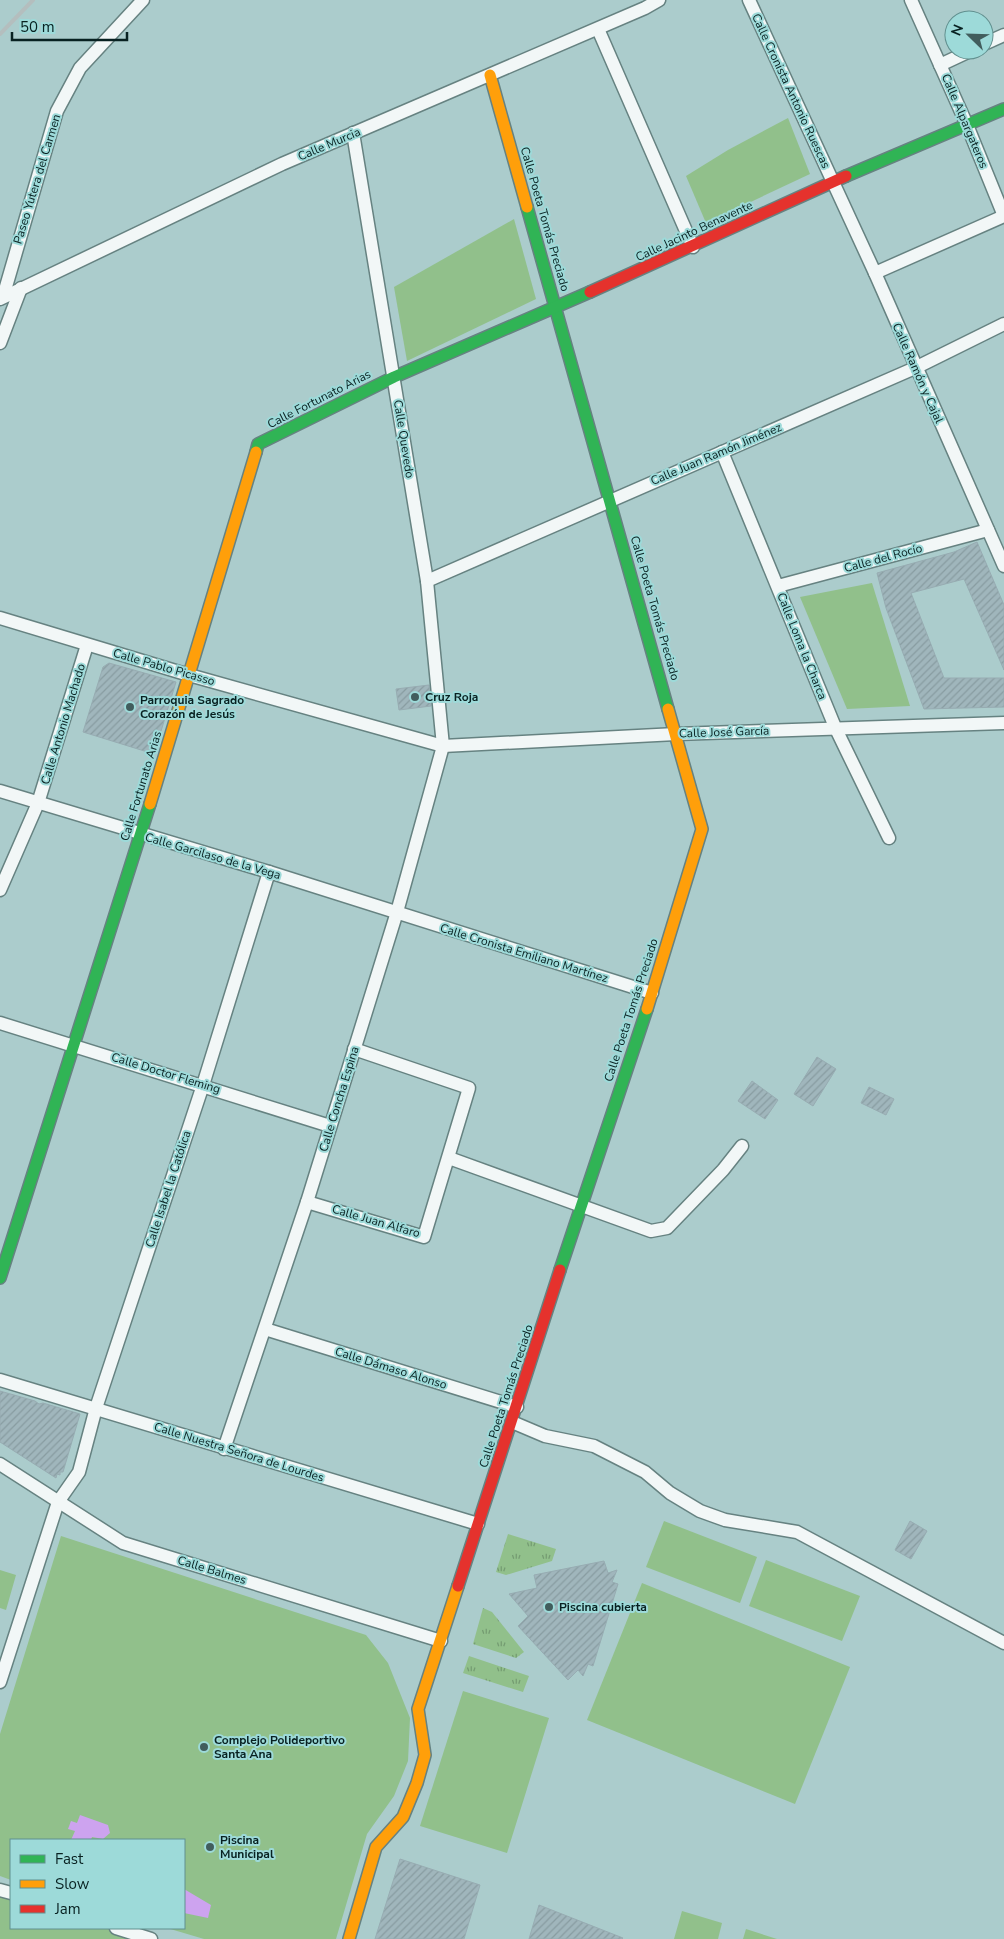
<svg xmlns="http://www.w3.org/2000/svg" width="1004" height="1939" font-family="'Nunito Sans',sans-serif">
<defs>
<pattern id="grass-tufts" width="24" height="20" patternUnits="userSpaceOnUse" patternTransform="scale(1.25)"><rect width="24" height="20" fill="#91c08b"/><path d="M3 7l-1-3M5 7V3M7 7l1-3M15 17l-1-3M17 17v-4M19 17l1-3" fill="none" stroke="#749c71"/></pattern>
<pattern id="building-hatch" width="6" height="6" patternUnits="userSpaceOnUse" patternTransform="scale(1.25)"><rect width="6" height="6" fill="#a0b6bc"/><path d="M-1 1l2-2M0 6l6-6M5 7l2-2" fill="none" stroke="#889ca1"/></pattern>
</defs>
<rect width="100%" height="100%" fill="#abcccc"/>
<g fill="url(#grass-tufts)">
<path d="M508,1534L556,1549L552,1561L506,1575L496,1572Z"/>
<path d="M483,1608L492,1612L524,1652L516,1658L473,1644Z"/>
<path d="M469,1656L529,1676L523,1692L463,1673Z"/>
</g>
<g fill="#91c08b">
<path d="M788,118L810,174L706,223L686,176L728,150Z"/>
<path d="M514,219L536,299L407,361L394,287Z"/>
<path d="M872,583L910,706L847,709L800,597Z"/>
<path d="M664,1521L757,1557L740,1603L646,1567Z"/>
<path d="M61,1536L366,1635L388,1663L410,1718L408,1761L394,1796L367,1834L336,1939H204L167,1928H184V1840H11V1880L0,1876V1734Z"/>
<path d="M766,1560L860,1596L842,1641L749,1606Z"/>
<path d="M0,1570L16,1575L6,1610L0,1608Z"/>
<path d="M642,1583L850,1667L795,1804L587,1720Z"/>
<path d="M463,1691L549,1718L507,1853L420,1826Z"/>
<path d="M0,1893L11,1896V1928H111L147,1939H0Z"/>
<path d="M682,1911L722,1923L718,1939H674Z"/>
<path d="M746,1929L777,1939H743Z"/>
</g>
<g fill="#cda3ef">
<path d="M80,1815L108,1825L110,1833L103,1839L92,1837L91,1840H71L75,1831L68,1829L71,1821L77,1823Z"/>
<path d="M184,1889L211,1905L208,1918L184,1913Z"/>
</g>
<g fill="url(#building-hatch)" stroke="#97acb2">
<path d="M977,542L1004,605V670L964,579L911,593L944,678H1004V707L924,709L886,608L877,573L954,552Z"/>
<path d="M109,663L176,682L154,754L83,732L103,667Z"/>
<path d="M429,685L431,706L399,710L396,689Z"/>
<path d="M817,1057L836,1069L813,1106L794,1094Z"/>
<path d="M752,1081L778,1100L765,1119L738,1101Z"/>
<path d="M869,1087L894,1099L886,1115L861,1103Z"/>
<path d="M0,1391L35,1401L39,1404L43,1403L80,1414L63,1472H60V1475L57,1474L56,1478L0,1442Z"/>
<path d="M910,1521L927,1531L911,1559L895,1550Z"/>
<path d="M604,1561L608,1573L617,1570L612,1582L618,1584L593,1666L588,1664L583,1676L578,1670L568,1680L518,1626L528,1616L509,1594L537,1588L534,1575Z"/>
<path d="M400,1859L480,1885L464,1939H375Z"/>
<path d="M539,1905L623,1938L622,1939H529Z"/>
</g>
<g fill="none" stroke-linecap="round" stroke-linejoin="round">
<g stroke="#668281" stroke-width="15">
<g id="street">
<path d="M749,0L875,273L1004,566"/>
<path d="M911,0L967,125L1004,216"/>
<path d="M598,29L693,247"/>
<path d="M984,44L1004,35"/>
<path d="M940,65L972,50"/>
<path d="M875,273L1004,216"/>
<path d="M3,297L57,111L80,68L143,0"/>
<path d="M0,299L282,164L645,8L659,0"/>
<path d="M0,343L21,288"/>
<path d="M722,452L835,727L889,838"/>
<path d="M427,581L915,368L1004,324"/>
<path d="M778,586L988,530"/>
<path d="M0,618L189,675L443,746L676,734L1004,723"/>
<path d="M0,791L269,872L652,993"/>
<path d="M0,890L38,803L87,645"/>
<path d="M0,1023L330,1126"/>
<path d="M449,1158L651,1231L667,1228L723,1170L742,1146"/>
<path d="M307,1202L424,1237L469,1088L354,1049"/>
<path d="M265,1329L517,1407"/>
<path d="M0,1380L478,1524"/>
<path d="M512,1422L545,1436L594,1446L645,1472L670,1493L700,1511L725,1520L797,1532L1004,1643"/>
<path d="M224,1449L307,1202L397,912L443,746L427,581L353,133"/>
<path d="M0,1464L123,1543L441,1641"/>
<path d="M0,1682L58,1502L79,1472L96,1408L203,1085L269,872"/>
<path d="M0,1890L11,1893"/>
<path d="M116,1928L151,1939"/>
</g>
</g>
<g stroke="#668281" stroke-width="14">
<g id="fast">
<path d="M846,176L1004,109"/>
<path d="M527,207L668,709"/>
<path d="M256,452L258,444L394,377L590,292"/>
<path d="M560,1270L647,1009"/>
<path d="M0,1278L150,804"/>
</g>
</g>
<g stroke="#668281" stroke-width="14">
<g id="slow">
<path d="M490,75L527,207"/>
<path d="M150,804L256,452"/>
<path d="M647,1009L702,829L668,709"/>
<path d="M349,1939L376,1847L403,1817L417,1783L425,1755L418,1709L458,1586"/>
</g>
</g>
<g stroke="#668281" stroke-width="14">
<g id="jam">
<path d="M590,292L846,176"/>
<path d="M458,1586L560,1270"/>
</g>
</g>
<use href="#street" stroke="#f2f7f7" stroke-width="12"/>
<use href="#fast" stroke="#30b455" stroke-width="11"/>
<use href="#slow" stroke="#ff9f0a" stroke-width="11"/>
<use href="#jam" stroke="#e5322d" stroke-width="11"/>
<path stroke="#b4bebe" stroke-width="4" d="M0,34L33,0"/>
</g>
<g fill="#415d5d" stroke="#9ddad9" stroke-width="2">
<circle cx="415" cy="697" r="5"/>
<circle cx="130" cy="707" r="5"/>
<circle cx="549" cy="1607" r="5"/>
<circle cx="204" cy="1747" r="5"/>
<circle cx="210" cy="1847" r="5"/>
</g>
<g text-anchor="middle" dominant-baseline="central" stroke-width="4" stroke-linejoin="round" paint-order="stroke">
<g font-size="12" fill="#082121" stroke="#9ddad9">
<text transform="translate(791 91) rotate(65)">Calle Cronista Antonio Ruescas</text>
<text transform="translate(965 121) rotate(67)">Calle Alpargateros</text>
<text transform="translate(329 144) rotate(-23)">Calle Murcia</text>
<text transform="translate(37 179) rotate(-73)">Paseo Yutera del Carmen</text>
<text transform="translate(545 219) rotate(74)">Calle Poeta Tomás Preciado</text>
<text transform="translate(694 231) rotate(-25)">Calle Jacinto Benavente</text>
<text transform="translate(918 373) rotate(66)">Calle Ramón y Cajal</text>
<text transform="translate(319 399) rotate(-27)">Calle Fortunato Arias</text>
<text transform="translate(404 439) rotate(81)">Calle Quevedo</text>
<text transform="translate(716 454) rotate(-23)">Calle Juan Ramón Jiménez</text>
<text transform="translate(883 558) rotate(-15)">Calle del Rocío</text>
<text transform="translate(655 608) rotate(74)">Calle Poeta Tomás Preciado</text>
<text transform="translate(802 646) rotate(68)">Calle Loma la Charca</text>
<text transform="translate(164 667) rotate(16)">Calle Pablo Picasso</text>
<text transform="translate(63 724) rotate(-73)">Calle Antonio Machado</text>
<text transform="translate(724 732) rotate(-2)">Calle José García</text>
<text transform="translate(141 786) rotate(-73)">Calle Fortunato Arias</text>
<text transform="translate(213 856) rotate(16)">Calle Garcilaso de la Vega</text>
<text transform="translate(524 953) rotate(17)">Calle Cronista Emiliano Martínez</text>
<text transform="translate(631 1010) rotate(-72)">Calle Poeta Tomás Preciado</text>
<text transform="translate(166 1073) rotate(17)">Calle Doctor Fleming</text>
<text transform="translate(339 1099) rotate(-73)">Calle Concha Espina</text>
<text transform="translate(168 1189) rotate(-72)">Calle Isabel la Católica</text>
<text transform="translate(376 1221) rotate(16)">Calle Juan Alfaro</text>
<text transform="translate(391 1368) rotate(17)">Calle Dámaso Alonso</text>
<text transform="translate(506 1396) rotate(-72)">Calle Poeta Tomás Preciado</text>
<text transform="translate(239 1452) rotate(17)">Calle Nuestra Señora de Lourdes</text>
<text transform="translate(212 1570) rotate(17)">Calle Balmes</text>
</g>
<g font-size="12" font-weight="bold" fill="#082121" stroke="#9ddad9" text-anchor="start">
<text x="425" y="697">Cruz Roja</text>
<text x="140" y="700">Parroquia Sagrado<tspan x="140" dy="14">Corazón de Jesús</tspan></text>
<text x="559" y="1607">Piscina cubierta</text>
<text x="214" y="1740">Complejo Polideportivo<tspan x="214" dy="14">Santa Ana</tspan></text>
<text x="220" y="1840">Piscina<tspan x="220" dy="14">Municipal</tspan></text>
</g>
</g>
<rect x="10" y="1839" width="175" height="90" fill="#9ddad9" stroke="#61908f"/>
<rect x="20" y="1855" width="25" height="8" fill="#30b455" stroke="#61908f"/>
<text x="55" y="1864" font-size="15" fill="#082121">Fast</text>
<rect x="20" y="1880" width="25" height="8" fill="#ff9f0a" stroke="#61908f"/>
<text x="55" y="1889" font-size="15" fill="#082121">Slow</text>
<rect x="20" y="1905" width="25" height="8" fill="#e5322d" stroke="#61908f"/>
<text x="55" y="1914" font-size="15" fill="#082121">Jam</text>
<g transform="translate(969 35) rotate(293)"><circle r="24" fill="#9ddad9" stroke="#61908f"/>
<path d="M0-4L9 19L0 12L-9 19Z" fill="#415d5d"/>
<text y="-8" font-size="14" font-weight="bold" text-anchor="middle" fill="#082121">N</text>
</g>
<path d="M12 32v8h115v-8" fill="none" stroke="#082121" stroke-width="2.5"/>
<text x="20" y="32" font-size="15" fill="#082121" stroke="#9ddad9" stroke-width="4" paint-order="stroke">50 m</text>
</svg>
